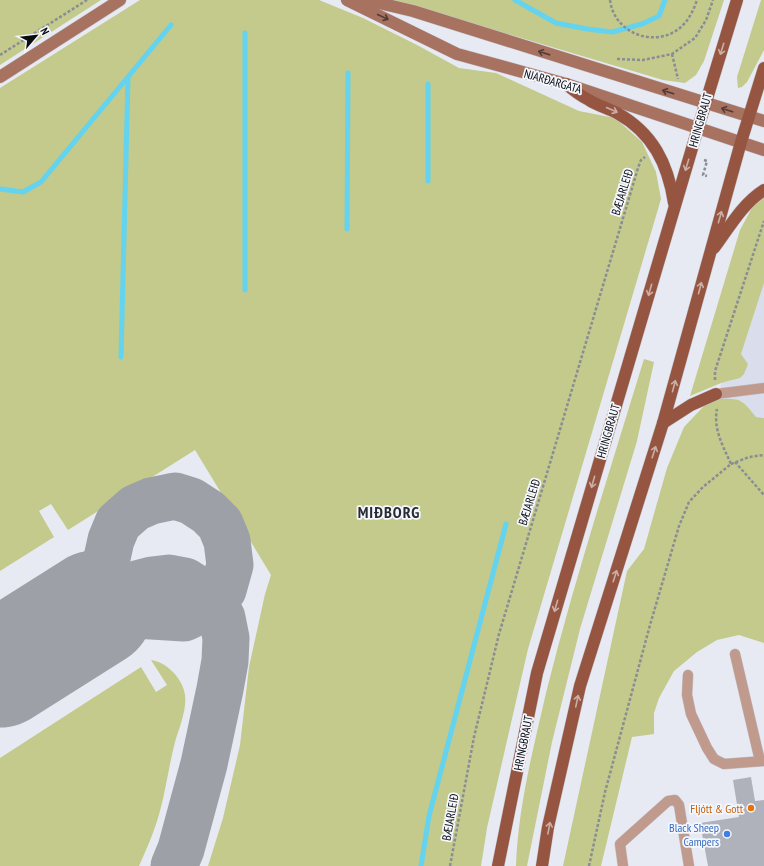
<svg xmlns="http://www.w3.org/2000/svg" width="764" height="866" font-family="'PT Sans Narrow',sans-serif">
<rect width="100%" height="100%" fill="#e7eaf3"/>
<path fill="#d9ddec" d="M764,283V418L756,417L742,401L731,399H719L721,383L734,380L748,364L741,354Z"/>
<g fill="#c3ca8b">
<path d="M0,0H101L0,65Z"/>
<path d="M140,0H319L363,18L417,45L459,68L496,73L579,111L615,118L642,142L656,172L661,199L528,649L487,828L481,866H208L223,818L240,745L249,667L265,594L271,575L195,450L68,530L51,504L39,511L54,537L0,571V88Z"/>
<path d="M393,0H724L704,61L696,75L685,83L663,80Z"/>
<path d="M761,0H764V50L747,82L742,87L738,88L737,77Z"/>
<path d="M764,197V283L741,354L748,364L744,374L740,378L721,383L690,396L740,230L754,204Z"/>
<path d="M644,359L654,362L637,441L580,629L552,742L527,866H516C518,807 533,750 546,693C574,581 610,470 644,359Z"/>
<path d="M719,399C742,398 742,400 756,417L764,418V643L739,635L717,640L697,652L674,671L659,698L654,713V734L632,737L601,866H563L627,571L644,549L667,468L684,427L704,406Z"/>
<path d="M151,660C167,662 183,679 185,695C187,710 179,728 175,742C169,765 166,789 160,811C155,830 147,848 139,866H0V758L141,667L156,692L167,685Z"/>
</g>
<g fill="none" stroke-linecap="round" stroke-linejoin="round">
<g stroke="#63d3ef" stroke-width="5">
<path d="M515,0L556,23L587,29L612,32L642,24L659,16L665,0"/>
<path d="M245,33V290"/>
<path d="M428,181V84"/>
<path d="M0,189L23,192L41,182L171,25"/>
<path d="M347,229L348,73"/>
<path d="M121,357L128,77"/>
<path d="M421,866L429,816L506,524"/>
</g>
<g stroke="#9ea0a7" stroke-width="47">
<path d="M95,609L133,585L152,580L169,578L185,581L210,597L222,618L226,638L225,661L220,689L204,764L181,849L174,866"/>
<path d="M51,637L56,634L82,622L119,614L184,618L207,607L223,590L230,565L227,541L220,524L208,512L191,501L175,496L151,501L135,508L118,523L111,540L105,567L93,588L75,614L56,634"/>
</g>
<path stroke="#9ea0a7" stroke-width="117" d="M0,669L95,609"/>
</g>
<path fill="#b0b2bb" d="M751,777L755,801L764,800V866H708L700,823L739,817L733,780Z"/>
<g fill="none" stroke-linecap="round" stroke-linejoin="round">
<g stroke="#c4c6cf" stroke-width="11">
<g id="service">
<path d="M716,394L764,388"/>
<path d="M735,654L760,761"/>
<path d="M688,675L687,695L691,714L707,748L714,759L724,764L764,761"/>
<path d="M623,866L620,844L668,801L675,800L679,805L689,866"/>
</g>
</g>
<g stroke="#c4c6cf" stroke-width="13">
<g id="secondary">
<path d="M347,0L457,54L566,84L764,150"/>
<path d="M366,0L413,11L764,121"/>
<path d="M0,77L120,0"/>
</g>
</g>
<g stroke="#c4c6cf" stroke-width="13">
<g id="primary">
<path d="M566,84C573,90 581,96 589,100C598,106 608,108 617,113C653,133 668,164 674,203"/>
<path d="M714,248C729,228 742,204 764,190"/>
<path d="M663,423L691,405L716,394"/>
<path d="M498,866L537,673L698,128L737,0"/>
<path d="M542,866L548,827L580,686L663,423L741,142L764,68"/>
</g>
</g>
<g stroke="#8a8d93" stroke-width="2.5" stroke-dasharray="3 2" stroke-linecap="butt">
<path d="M610,0C614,34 656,49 681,27C689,20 694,9 697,0"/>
<path d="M672,54L678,79"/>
<path d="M0,55L87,0"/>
<path d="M617,59L643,60L672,54L695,38L706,20L713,0"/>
<path d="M704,160L707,161L703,175L707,176"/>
<path d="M715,380V371L764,221"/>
<path d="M735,462L764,495"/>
<path d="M731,464L749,457L764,455"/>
<path d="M450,866L474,737L499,634L638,168L641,160L645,157"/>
<path d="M589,866L605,792L650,625L679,526L689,502L703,487L731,464C723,446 713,429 717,409"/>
</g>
<use href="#service" stroke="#c09a8d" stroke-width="10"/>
<use href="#secondary" stroke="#a87261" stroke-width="12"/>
<use href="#primary" stroke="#965540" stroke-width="12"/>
</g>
<defs><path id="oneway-shaft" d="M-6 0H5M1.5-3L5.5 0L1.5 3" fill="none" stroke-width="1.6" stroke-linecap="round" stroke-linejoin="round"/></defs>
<g stroke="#523a34">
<use href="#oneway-shaft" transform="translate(383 17) rotate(25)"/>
<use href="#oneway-shaft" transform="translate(544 53) rotate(-162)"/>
<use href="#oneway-shaft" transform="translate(668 92) rotate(-162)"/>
<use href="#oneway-shaft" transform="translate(727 110) rotate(-162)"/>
</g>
<g stroke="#caaea8">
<use href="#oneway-shaft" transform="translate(722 49) rotate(107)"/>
<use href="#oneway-shaft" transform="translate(612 110) rotate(24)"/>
<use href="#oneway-shaft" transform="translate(687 165) rotate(107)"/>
<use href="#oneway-shaft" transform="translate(720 217) rotate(-74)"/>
<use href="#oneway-shaft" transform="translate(700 288) rotate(-75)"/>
<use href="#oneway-shaft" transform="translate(650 290) rotate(106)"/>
<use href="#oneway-shaft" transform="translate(674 386) rotate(-75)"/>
<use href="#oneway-shaft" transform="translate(654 452) rotate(-72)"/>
<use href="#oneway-shaft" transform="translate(593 482) rotate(106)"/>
<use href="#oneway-shaft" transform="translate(615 576) rotate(-72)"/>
<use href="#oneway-shaft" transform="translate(556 606) rotate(106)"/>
<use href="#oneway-shaft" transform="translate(577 701) rotate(-78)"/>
<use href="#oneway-shaft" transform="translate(549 828) rotate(-79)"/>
</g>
<circle fill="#e8710a" stroke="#f5f7fe" stroke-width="1.5" cx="751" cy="808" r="4"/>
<circle fill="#3f7fe0" stroke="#f5f7fe" stroke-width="1.5" cx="727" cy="834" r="4"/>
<g text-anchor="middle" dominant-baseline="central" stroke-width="3.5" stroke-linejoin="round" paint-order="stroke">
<g font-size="12" fill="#0b0c0f" stroke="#f5f7fe">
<text transform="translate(553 81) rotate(16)">NJARÐARGATA</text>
<text transform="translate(700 120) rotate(-74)">HRINGBRAUT</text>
<text transform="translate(622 192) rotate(-73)">BÆJARLEIÐ</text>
<text transform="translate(608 431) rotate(-74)">HRINGBRAUT</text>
<text transform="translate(529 502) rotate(-73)">BÆJARLEIÐ</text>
<text transform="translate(523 743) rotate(-79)">HRINGBRAUT</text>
<text transform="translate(450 817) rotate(-80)">BÆJARLEIÐ</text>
</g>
<g font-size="12" fill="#c56008" stroke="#f5f7fe" text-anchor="end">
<text x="743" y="808">Fljótt &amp; Gott</text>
</g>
<g font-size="12" fill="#366cbe" stroke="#f5f7fe" text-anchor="end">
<text x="719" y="827">Black Sheep<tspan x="719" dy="14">Campers</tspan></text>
</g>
<g font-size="16" font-weight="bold" letter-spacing="1" fill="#292b32" stroke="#f5f7fe">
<text x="389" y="512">MIÐBORG</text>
</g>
</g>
<g transform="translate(36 36) rotate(62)" stroke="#f5f7fe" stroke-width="3" paint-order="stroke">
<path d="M0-3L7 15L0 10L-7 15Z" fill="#0b0c0f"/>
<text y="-6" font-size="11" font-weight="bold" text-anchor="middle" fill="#0b0c0f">N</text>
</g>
</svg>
